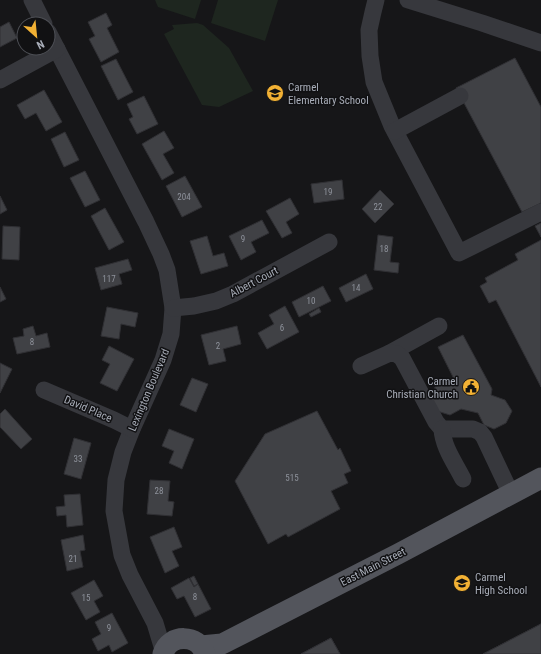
<svg xmlns="http://www.w3.org/2000/svg" width="541" height="654" font-family="'Roboto Condensed',sans-serif">
<rect width="100%" height="100%" fill="#161618"/>
<g fill="#1e261f">
<path d="M155,0H201L195,19L158,7Z"/>
<path d="M218,0H278L265,41L211,23Z"/>
<path d="M197,23L203,25L229,48L253,91L219,107L202,105L164,34L174,29L172,25Z"/>
</g>
<g fill="#404145" stroke="#303034">
<path d="M106,13L112,25L107,28L119,52L101,62L89,39L95,36L88,22Z"/>
<path d="M9,22L17,38L0,47V27Z"/>
<path d="M515,58L541,107V203L522,212L456,88Z"/>
<path d="M116,59L133,92L118,100L101,66Z"/>
<path d="M44,90L62,122L46,131L36,113L25,119L17,105Z"/>
<path d="M144,96L158,124L137,134L129,119L133,117L127,104Z"/>
<path d="M164,131L174,148L163,154L174,173L162,180L142,144Z"/>
<path d="M65,132L79,160L64,167L51,139Z"/>
<path d="M85,171L100,200L85,207L70,178Z"/>
<path d="M185,176L202,207L182,217L166,186Z"/>
<path d="M342,180L344,199L314,203L311,184Z"/>
<path d="M380,190L394,204L375,223L362,209Z"/>
<path d="M0,196L7,210L0,214Z"/>
<path d="M290,198L299,214L286,222L292,233L282,238L266,211Z"/>
<path d="M105,208L124,242L109,250L91,216Z"/>
<path d="M262,220L269,233L251,242L256,252L241,260L229,236Z"/>
<path d="M541,223V237L535,226Z"/>
<path d="M3,226L20,227L19,260L2,259Z"/>
<path d="M378,235L393,237L390,262L399,263L398,273L374,270Z"/>
<path d="M207,236L213,256L224,253L228,266L201,274L190,241Z"/>
<path d="M541,240V387L496,300L489,303L480,286L487,282L485,278L518,260L515,254Z"/>
<path d="M128,259L132,270L119,274L122,284L101,290L95,268Z"/>
<path d="M366,274L373,289L346,302L339,288Z"/>
<path d="M323,286L331,301L299,317L292,302Z"/>
<path d="M0,287L6,299L0,302Z"/>
<path d="M285,306L299,332L267,349L258,333L274,324L269,315Z"/>
<path d="M107,307L138,313L135,327L121,324L119,339L101,336Z"/>
<path d="M319,308L321,312L311,317L309,314Z"/>
<path d="M33,326L36,336L47,333L50,347L17,354L13,338L24,336L23,329Z"/>
<path d="M237,326L241,344L223,349L226,361L209,365L201,335Z"/>
<path d="M463,335L492,389L491,395L505,400L512,411L506,423L494,429L484,425L478,413L461,409L450,415L437,411L431,398L435,387L454,379L438,347Z"/>
<path d="M109,346L134,359L117,391L100,383L110,364L102,360Z"/>
<path d="M0,363L12,369L0,393Z"/>
<path d="M192,378L208,384L196,412L180,405Z"/>
<path d="M5,409L32,439L21,449L0,427V414Z"/>
<path d="M317,411L338,450L340,448L351,471L344,474L348,483L331,491L340,509L288,537L286,534L268,544L235,481L265,434Z"/>
<path d="M169,429L194,439L182,469L169,463L174,451L162,446Z"/>
<path d="M74,438L91,443L81,479L64,474Z"/>
<path d="M150,480L170,481L168,501L174,502L172,516L147,514Z"/>
<path d="M80,494L83,525L67,527L66,515L57,516L56,507L65,506L64,495Z"/>
<path d="M174,527L182,547L172,551L179,566L165,573L150,537Z"/>
<path d="M83,535L85,550L80,551L83,567L67,571L61,540Z"/>
<path d="M194,576L198,584L194,586L190,578Z"/>
<path d="M189,578L194,587L198,584L211,609L195,617L184,596L177,599L171,588Z"/>
<path d="M94,580L103,596L94,601L100,612L86,620L71,593Z"/>
<path d="M112,613L128,643L112,652L109,645L98,651L92,639L101,634L95,622Z"/>
<path d="M541,624V654H483L539,625Z"/>
<path d="M541,624V654H483L539,625Z"/>
<path d="M331,638L340,654H301Z"/>
<path d="M331,638L340,654H301Z"/>
</g>
<g fill="none" stroke-linecap="round" stroke-linejoin="round">
<g stroke="#37383d" stroke-width="17">
<path d="M32,0L44,24"/>
<path d="M376,0L373,12L369,30L370,56L374,82L392,126L459,253L541,212"/>
<path d="M408,0L482,23L541,43"/>
<path d="M48,32L146,222L161,254L167,270L173,308L171,334L163,360L132,429L123,452L116,480L114,511L122,555L130,575L155,623L164,653"/>
<path d="M0,80L57,49"/>
<path d="M395,131L460,96"/>
<path d="M173,308L194,306L216,301L233,294L329,242"/>
<path d="M390,353L439,326"/>
<path d="M361,366L390,353L397,354L402,358L436,422L442,429H473L480,432L484,437L501,473L511,494"/>
<path d="M44,390L114,420L132,429"/>
<path d="M442,429C443,447 455,463 463,479"/>
</g>
<g stroke="#53555c" stroke-width="21">
<path d="M201,646L222,644L398,554L541,478"/>
<path d="M163,654C169,633 199,634 205,654"/>
</g>
</g>
<defs>
<g id="school-disc" transform="scale(0.9)"><circle r="9.5" fill="#f2b134" stroke="#111113"/><path d="M0-5L7-2L0 1L-7-2ZM-4 1L0 2.5L4 1V4Q0 6-4 4Z" fill="#111"/></g>
<g id="civic-disc" transform="scale(0.9)"><circle r="9.5" fill="#f2b134" stroke="#111113"/><path d="M-.6-6.5H3V-4.5H.6V-3L4-1V1h2V6H-6V1h2V-1L-.6-3ZM-1.2 2.5V6h2.4V2.5Z" fill="#111"/></g>
</defs>
<g fill-rule="evenodd">
<use href="#school-disc" x="275" y="93"/>
<use href="#civic-disc" x="471" y="387"/>
<use href="#school-disc" x="462" y="583"/>
</g>
<g text-anchor="middle" dominant-baseline="central" stroke-width="3" stroke-linejoin="round" paint-order="stroke">
<g font-size="9" fill="#8e929b">
<text x="328" y="192">19</text>
<text x="184" y="197">204</text>
<text x="378" y="207">22</text>
<text x="243" y="239">9</text>
<text x="384" y="249">18</text>
<text x="109" y="279">117</text>
<text x="356" y="288">14</text>
<text x="311" y="301">10</text>
<text x="282" y="328">6</text>
<text x="32" y="342">8</text>
<text x="218" y="346">2</text>
<text x="78" y="459">33</text>
<text x="292" y="478">515</text>
<text x="159" y="491">28</text>
<text x="73" y="559">21</text>
<text x="195" y="597">8</text>
<text x="86" y="598">15</text>
<text x="109" y="628">9</text>
</g>
<g font-size="11" fill="#a8adb8" stroke="#111113" text-anchor="start">
<text x="288" y="87">Carmel<tspan x="288" dy="13">Elementary School</tspan></text>
<text x="458" y="381" text-anchor="end">Carmel<tspan x="458" dy="13">Christian Church</tspan></text>
<text x="475" y="577">Carmel<tspan x="475" dy="13">High School</tspan></text>
</g>
<g font-size="11" fill="#a8adb8" stroke="#111113">
<text transform="translate(254 282) rotate(-28)">Albert Court</text>
<text transform="translate(149 390) rotate(-67)">Lexington Boulevard</text>
<text transform="translate(88 409) rotate(23)">David Place</text>
<text transform="translate(373 567) rotate(-27)">East Main Street</text>
</g>
</g>
<g transform="translate(36 36) rotate(153)"><circle r="19" fill="#111113" stroke="#4d4f55"/>
<path d="M0-3L7 15L0 10L-7 15Z" fill="#f2b134"/>
<text y="-6" font-size="11" font-weight="bold" text-anchor="middle" fill="#a8adb8">N</text>
</g>
</svg>
